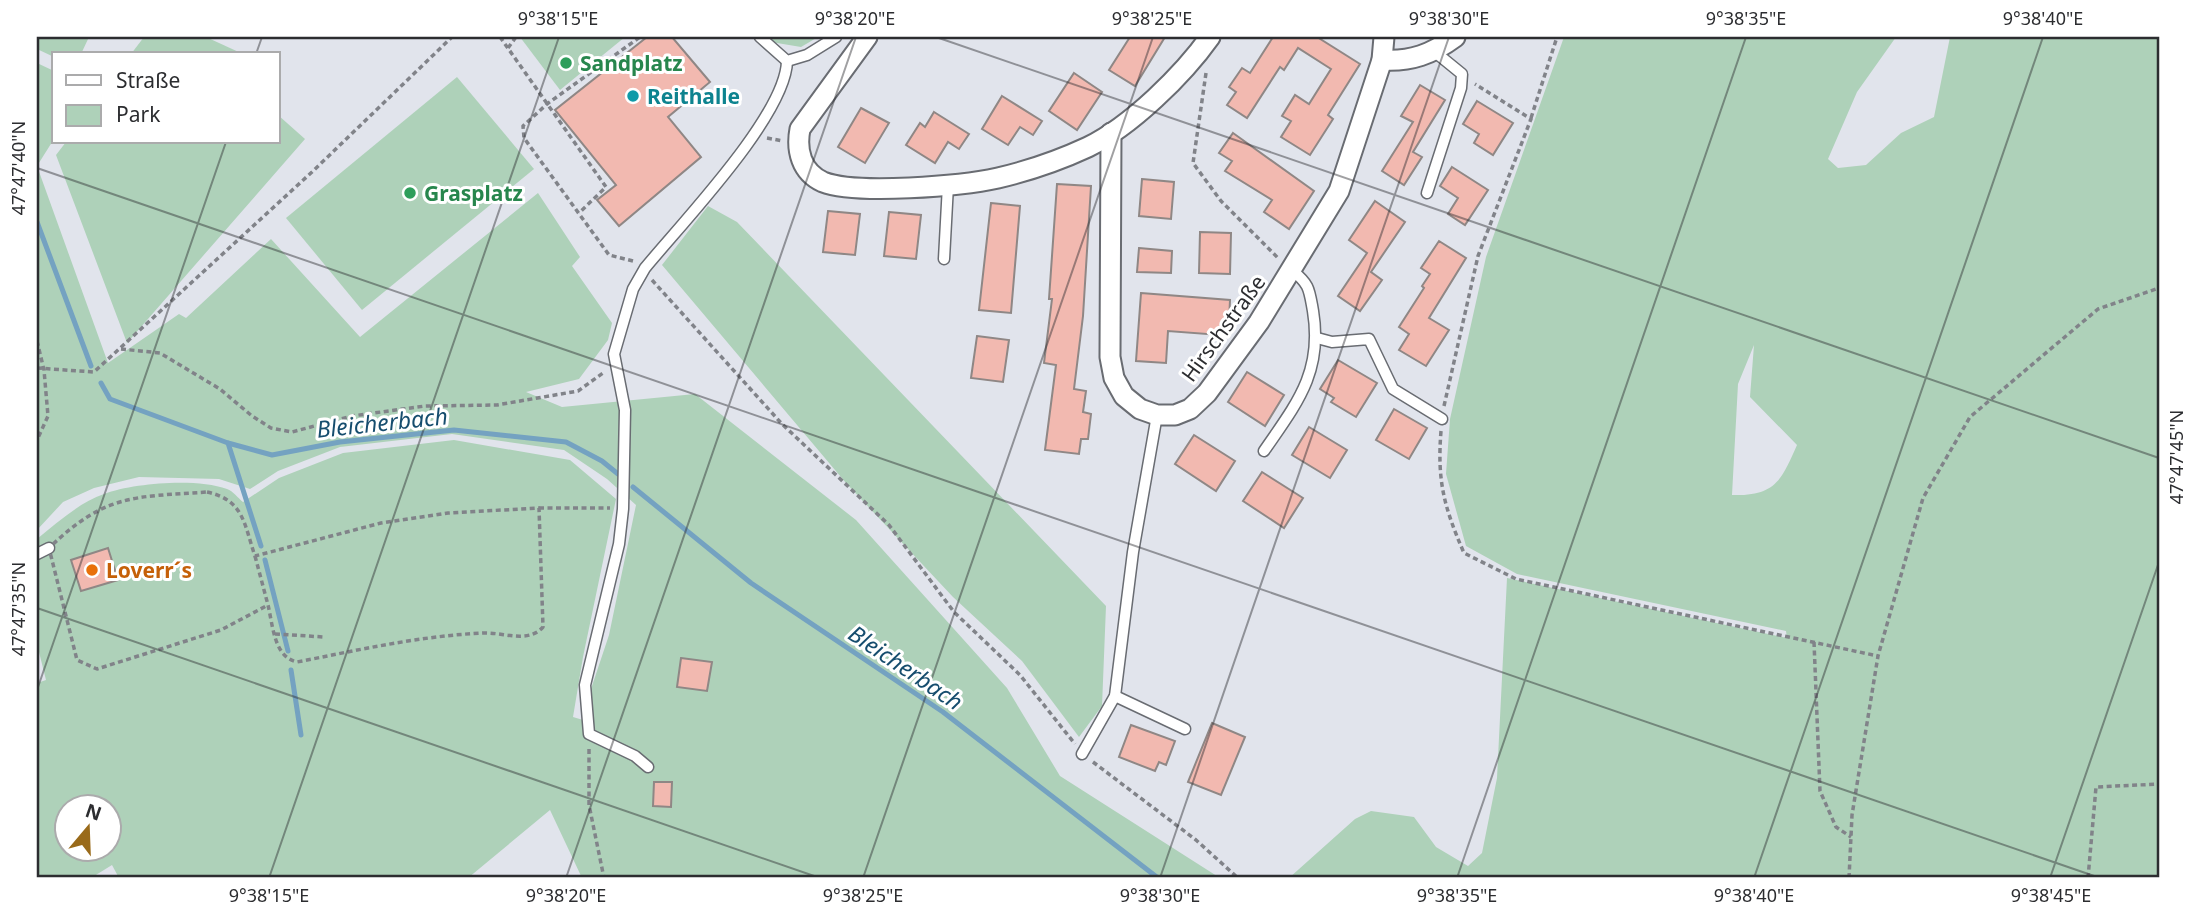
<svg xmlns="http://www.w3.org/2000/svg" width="2196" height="915" font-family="'Noto Sans',sans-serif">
<rect width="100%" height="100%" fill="#e1e4ec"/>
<g fill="#aed1b9" fill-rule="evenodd">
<path d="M37,37H89L81,54H54V57L37,49Z"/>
<path d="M144,37H206L243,54H131Z"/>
<path d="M520,37H625L560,90Z"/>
<path d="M766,37H818L801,47L771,42Z"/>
<path d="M1564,37H1896L1857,92L1828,159L1838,168L1866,165L1901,133L1934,117L1950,37H2159V878H1289L1355,819L1371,811L1414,817L1436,847L1468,866L1482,853L1497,778L1507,578L1787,638L1786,631L1517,574L1466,546L1446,474L1450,419L1486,257ZM1754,345L1750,397L1797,445C1781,481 1775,496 1732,495L1738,384Z"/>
<path d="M37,63L54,71V139L37,166L108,363L179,314L186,318L271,239L360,337L538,193L580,257L572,266L612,323L608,340L579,379L526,392L562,407L695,394L856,520L1007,688L1060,776L1220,878H582L550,810L468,878H119L112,865L91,878H37V683L46,680L37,644V560L42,557L37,539C57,523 80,502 104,494C134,483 196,478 227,489C233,491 238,498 243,502L279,478L343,453L454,440L570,460L616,499L583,657L573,717L593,723L589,695L609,635L636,505L607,479L564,450L452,434L340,447L278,471L250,489L219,479L139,477L94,488L63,502L37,530ZM66,806H108V848H66Z"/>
<path d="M457,77L534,169L362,310L286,218Z"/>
<path d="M278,115L305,139L127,343L56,155L66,142H278Z"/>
<path d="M708,206L737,222L1106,606L1102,706L1079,737L1022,661L953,597L846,483L662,265Z"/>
</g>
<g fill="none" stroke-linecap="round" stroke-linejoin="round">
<g stroke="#74a2c1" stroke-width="5">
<path d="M37,222L91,366"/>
<path d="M101,383L110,399L228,443L261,546"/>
<path d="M228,443L272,455L340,442L454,430L566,442L602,461L618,474"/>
<path d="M633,487L751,583L943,712L1158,878"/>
<path d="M265,560L288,651"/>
<path d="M291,670L301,735"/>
</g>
</g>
<g fill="#f2b9b0" stroke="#8f8785" stroke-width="2">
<path d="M647,37H672L710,82L668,117L701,157L619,226L597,200L616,185L555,110Z"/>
<path d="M1130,37H1165L1135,86L1109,70Z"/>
<path d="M1273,37H1317L1360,64L1328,115L1333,119L1310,155L1281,137L1291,121L1282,116L1295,95L1309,104L1331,69L1298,48L1284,70L1280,67L1247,118L1227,105L1236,92L1229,87L1242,68L1250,73Z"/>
<path d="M1074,73L1102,92L1077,130L1049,111Z"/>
<path d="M1420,85L1445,100L1413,152L1422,157L1404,185L1382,171L1413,122L1401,116Z"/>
<path d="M1002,96L1042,121L1033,135L1020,127L1008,145L982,129Z"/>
<path d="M1477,101L1513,123L1493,155L1474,143L1479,134L1463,124Z"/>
<path d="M861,108L889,123L865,163L838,147Z"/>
<path d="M934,112L969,134L959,149L948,142L935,163L906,145L920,123L925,127Z"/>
<path d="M1233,133L1314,191L1289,229L1264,212L1272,200L1225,171L1232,161L1219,153Z"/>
<path d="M1452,167L1488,190L1465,225L1448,214L1458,198L1440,186Z"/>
<path d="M1142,179L1174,182L1171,219L1139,216Z"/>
<path d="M1057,184L1091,186L1083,316L1074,389L1086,391L1083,412L1091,414L1088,439H1081L1079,454L1045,450L1056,365L1044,363L1052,299H1049Z"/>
<path d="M1375,201L1405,222L1371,272L1382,280L1360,311L1338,296L1367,253L1349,240Z"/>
<path d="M991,203L1020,206L1011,313L979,310Z"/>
<path d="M828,211L860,214L855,255L823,252Z"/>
<path d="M889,212L921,215L916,259L884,256Z"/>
<path d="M1200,232L1231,233L1230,274L1199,273Z"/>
<path d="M1439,241L1466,258L1429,318L1449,330L1426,366L1399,350L1409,334L1399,327L1424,288L1422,286L1430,274L1421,268Z"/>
<path d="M1139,248L1172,251L1171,273L1137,272Z"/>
<path d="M1141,293L1230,300L1229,323L1221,322L1220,335L1168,331L1166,363L1136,361Z"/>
<path d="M977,336L1009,340L1003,382L971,378Z"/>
<path d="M1338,360L1377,383L1356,417L1331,402L1334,398L1320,389Z"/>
<path d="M1247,372L1284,395L1265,426L1228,402Z"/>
<path d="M1394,409L1427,428L1409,459L1376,440Z"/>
<path d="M1309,427L1347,450L1330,478L1292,455Z"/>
<path d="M1194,435L1235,461L1216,491L1175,464Z"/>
<path d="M1262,472L1303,498L1284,528L1243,501Z"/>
<path d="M108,548L118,580L81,591L71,560Z"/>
<path d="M681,658L712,662L707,691L677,687Z"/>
<path d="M1212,723L1245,737L1221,795L1188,782Z"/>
<path d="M1131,725L1175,741L1166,765L1159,762L1155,771L1119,757Z"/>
<path d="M654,782H672L671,807L653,806Z"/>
</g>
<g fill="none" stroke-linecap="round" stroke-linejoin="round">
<g stroke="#696c72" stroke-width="13">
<g id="service">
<path d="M760,37L787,61L807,55L836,37"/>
<path d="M1427,193L1461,88L1462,74L1435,52"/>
<path d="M944,259L948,185"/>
<path d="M1317,338L1332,342L1369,339L1393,389L1442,419"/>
<path d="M1264,451C1297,403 1323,372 1313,311C1309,289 1310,285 1292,270"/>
<path d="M37,554L49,548"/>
<path d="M1115,696L1185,729"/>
<path d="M1082,754L1115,696L1133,552L1157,415"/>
<path d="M648,767L635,756L589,734L585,685L619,544L623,509L625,410L614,354L633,289L645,268C682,223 786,115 787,61"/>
</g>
</g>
<g stroke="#696c72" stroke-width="23">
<g id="minor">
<path d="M867,37L800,129C796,150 801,172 823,182C856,195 962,186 998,178C1028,171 1060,160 1088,147C1131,126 1183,75 1210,37"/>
<path d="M1382,60C1411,62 1432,54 1455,37"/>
<path d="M1111,133L1110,357L1114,378L1124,396L1140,409L1157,415H1175L1190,409L1207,393L1259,322L1339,191L1382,60L1384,37"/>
</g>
</g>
<g stroke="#818389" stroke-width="3.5" stroke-dasharray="5 3.5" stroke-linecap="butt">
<path d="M500,37L606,187L579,213"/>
<path d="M508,48L516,37"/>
<path d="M1206,73L1193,163L1221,201L1278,258"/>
<path d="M1531,118L1557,37"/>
<path d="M767,138L783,141"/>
<path d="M633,261L609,255L524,138L523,126L547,104L640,37"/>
<path d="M652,280L782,424L889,525L954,612L1020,675L1075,744"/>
<path d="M37,341L44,370L48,416L37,440"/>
<path d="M121,349L160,353L220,389L252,416L271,428L292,432L352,416L425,406L497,405L578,391L603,373"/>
<path d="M37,368L94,372L312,172L452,37"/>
<path d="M1444,406L1478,256L1531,119L1475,84"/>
<path d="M1441,431C1437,481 1444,507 1464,553L1516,579L1878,656"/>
<path d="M207,492C244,500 244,524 255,556L381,523L448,513L539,508L543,627C528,644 503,632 483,633C419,636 359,650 297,662C274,657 273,626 268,605L221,630L97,669L77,660L49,548C105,494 133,497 207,492Z"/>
<path d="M539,508H610"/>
<path d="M255,556L268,605"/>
<path d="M275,634L324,637"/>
<path d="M1814,642L1820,791L1836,827L1851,837"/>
<path d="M589,749V805L604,878"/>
<path d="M1093,762L1196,840L1238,878"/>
<path d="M1849,878L1852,815L1878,656L1923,498L1970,417L2098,309L2159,288"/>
<path d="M2088,878L2096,787L2159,784"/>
</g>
<use href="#service" stroke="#fff" stroke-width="10"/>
<use href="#minor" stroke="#fff" stroke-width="19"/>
</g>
<path fill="none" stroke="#2c2d30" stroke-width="2" stroke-opacity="0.45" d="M936,37L2159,458M256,54L262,37M37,168L2100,878M37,608L820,878M37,690L226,142M269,878L559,37M566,878L856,37M863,878L1153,37M1160,878L1449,37M1457,878L1746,37M1754,878L2043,37M2050,878L2159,562"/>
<g fill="#2e9e5b" stroke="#fff" stroke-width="2.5">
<circle cx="566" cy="63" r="7"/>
<circle cx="410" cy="193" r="7"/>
</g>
<circle fill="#0f9aa8" stroke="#fff" stroke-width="2.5" cx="633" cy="96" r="7"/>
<circle fill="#e8710a" stroke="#fff" stroke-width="2.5" cx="92" cy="570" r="7"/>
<g text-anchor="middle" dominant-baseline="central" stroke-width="6" stroke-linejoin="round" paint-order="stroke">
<g font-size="21" font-weight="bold" fill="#27864d" stroke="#fff" text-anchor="start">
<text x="580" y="63">Sandplatz</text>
<text x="424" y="193">Grasplatz</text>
</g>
<g font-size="21" font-weight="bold" fill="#0d838f" stroke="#fff" text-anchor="start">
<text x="647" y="96">Reithalle</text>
</g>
<g font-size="21" fill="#2c2d30" stroke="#fff">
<text transform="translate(1223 328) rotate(-54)">Hirschstraße</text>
</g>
<g font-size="21" font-weight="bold" fill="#c56008" stroke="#fff" text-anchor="start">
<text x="106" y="570">Loverr´s</text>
</g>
<g font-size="23" font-style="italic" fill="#164d6e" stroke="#fff">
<text transform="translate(382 422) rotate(-6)">Bleicherbach</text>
<text transform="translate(906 667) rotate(34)">Bleicherbach</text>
</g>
</g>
<rect width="2196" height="915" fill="none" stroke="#ffffff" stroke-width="77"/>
<rect x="52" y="52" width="228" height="91" fill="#ffffff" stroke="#ababac" stroke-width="2"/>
<rect x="66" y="75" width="35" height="10" fill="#ffffff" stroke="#ababac" stroke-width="2"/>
<text x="116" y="88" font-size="21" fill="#2c2d30">Straße</text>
<rect x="66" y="105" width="35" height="21" fill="#aed1b9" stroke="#ababac" stroke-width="2"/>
<text x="116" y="122" font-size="21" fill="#2c2d30">Park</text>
<g transform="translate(88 828) rotate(19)"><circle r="33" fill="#ffffff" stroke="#ababac" stroke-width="2"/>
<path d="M0-5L12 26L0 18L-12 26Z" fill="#996a1a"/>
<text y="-10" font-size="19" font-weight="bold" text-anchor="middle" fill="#2c2d30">N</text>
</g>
<rect x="38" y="38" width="2120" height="838" fill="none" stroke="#2c2d30" stroke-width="2.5"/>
<g font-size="18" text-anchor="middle" fill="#2c2d30">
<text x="558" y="25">9°38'15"E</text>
<text x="855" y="25">9°38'20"E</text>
<text x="1152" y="25">9°38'25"E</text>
<text x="1449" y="25">9°38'30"E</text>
<text x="1746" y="25">9°38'35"E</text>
<text x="2043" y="25">9°38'40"E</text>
<text transform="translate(19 168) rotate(-90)" y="6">47°47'40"N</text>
<text transform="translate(2177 457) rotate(-90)" y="6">47°47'45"N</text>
<text transform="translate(19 609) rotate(-90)" y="6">47°47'35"N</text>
<text x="269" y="902">9°38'15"E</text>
<text x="566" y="902">9°38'20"E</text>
<text x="863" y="902">9°38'25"E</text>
<text x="1160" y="902">9°38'30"E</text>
<text x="1457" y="902">9°38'35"E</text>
<text x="1754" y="902">9°38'40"E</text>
<text x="2051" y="902">9°38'45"E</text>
</g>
</svg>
